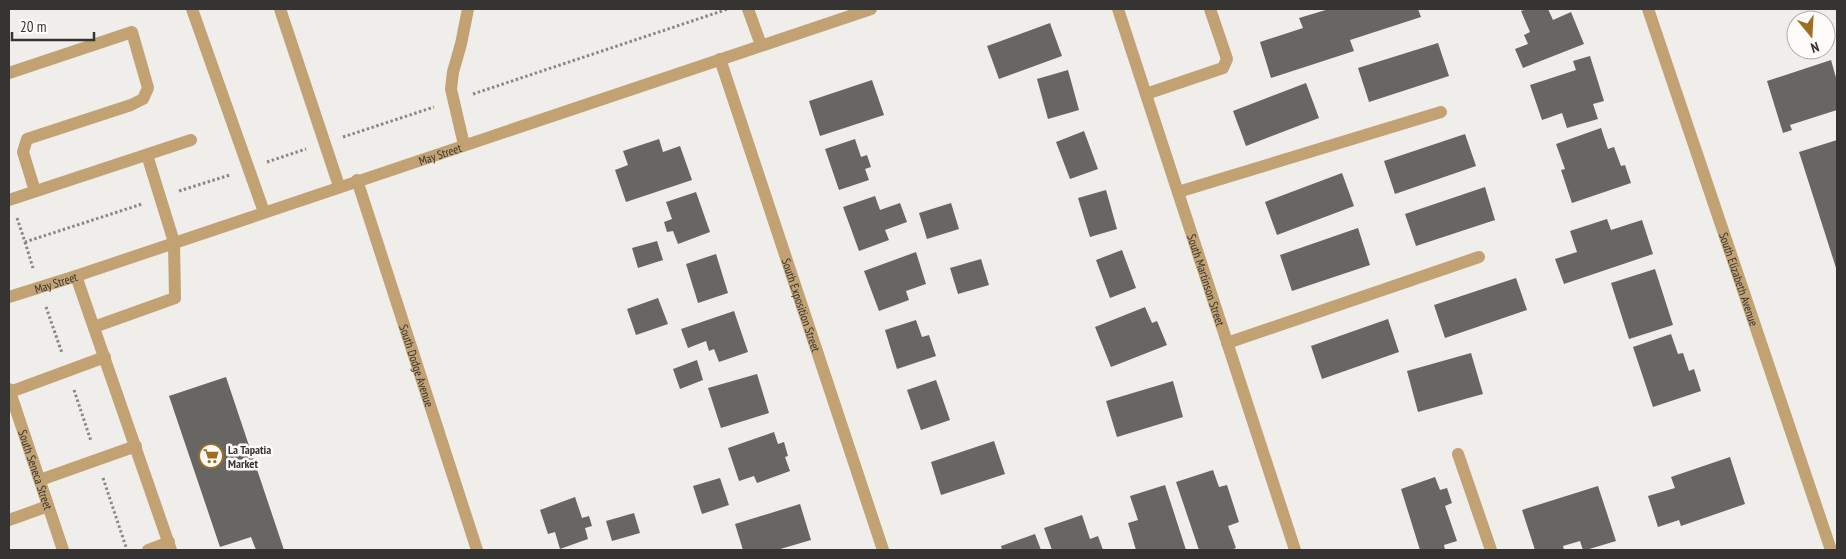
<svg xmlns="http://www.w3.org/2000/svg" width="1846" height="559" font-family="'PT Sans Narrow',sans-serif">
<rect width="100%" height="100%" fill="#f0eeeb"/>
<g fill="#676663">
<path d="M1329,9H1418L1421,17L1350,40L1354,51L1271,78L1260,42L1303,28L1299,18Z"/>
<path d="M1527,9H1548L1553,20L1571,12L1584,44L1523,68L1515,49L1528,44L1524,35L1530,32L1521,11Z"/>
<path d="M1050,23L1062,56L999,79L987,46Z"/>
<path d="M1438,43L1449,76L1369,102L1358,68Z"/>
<path d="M1590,56L1604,101L1593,104L1598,119L1567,128L1562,113L1542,120L1530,85L1576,70L1573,61Z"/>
<path d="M1831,60L1837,81V110L1790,125L1792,130L1783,133L1767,81Z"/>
<path d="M1068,70L1079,110L1048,119L1037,79Z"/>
<path d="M872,80L884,115L820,136L809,101Z"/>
<path d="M1306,83L1319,118L1246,146L1233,111Z"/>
<path d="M1601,128L1608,149L1614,147L1621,166L1625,165L1631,183L1572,203L1561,170L1565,169L1556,144Z"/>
<path d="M1084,131L1098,169L1070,179L1056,142Z"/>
<path d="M1465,134L1476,166L1395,194L1384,161Z"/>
<path d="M659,139L663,152L680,146L692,180L626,202L615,170L628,165L623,151Z"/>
<path d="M855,139L861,157L867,155L871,167L865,169L869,180L839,190L825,149Z"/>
<path d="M1837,140V271L1799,152Z"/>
<path d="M1342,173L1354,206L1277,235L1265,202Z"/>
<path d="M1485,187L1495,220L1416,246L1405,214Z"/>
<path d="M1106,190L1117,229L1090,237L1078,198Z"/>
<path d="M696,192L710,232L678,244L673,231L667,232L664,222L672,219L666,202Z"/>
<path d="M875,196L880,210L900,203L907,222L885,230L889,240L859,251L843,207Z"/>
<path d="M951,203L959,229L927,239L919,213Z"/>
<path d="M1607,219L1611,230L1642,220L1653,254L1564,284L1555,259L1577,252L1570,231Z"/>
<path d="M1358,228L1370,265L1292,291L1280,255Z"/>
<path d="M657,241L663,260L638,268L632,248Z"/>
<path d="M1122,250L1136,288L1110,298L1096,260Z"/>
<path d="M916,252L926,284L906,291L909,300L879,311L864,271Z"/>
<path d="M716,254L728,293L698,303L686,264Z"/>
<path d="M981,259L989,285L958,294L950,268Z"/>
<path d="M1655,269L1673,325L1629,339L1611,283Z"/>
<path d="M1516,278L1527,310L1445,338L1434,305Z"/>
<path d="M658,298L668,324L636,335L627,309Z"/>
<path d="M1145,307L1152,323L1157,321L1167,345L1111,367L1095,327Z"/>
<path d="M734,311L748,352L719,362L714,349L709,351L706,341L688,348L681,329Z"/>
<path d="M1388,319L1399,352L1322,379L1311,346Z"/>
<path d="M916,320L922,337L929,335L936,356L897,369L885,330Z"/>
<path d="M1671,334L1678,354L1683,353L1689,371L1694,369L1701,391L1653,407L1633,347Z"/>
<path d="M1471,353L1483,394L1418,412L1407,371Z"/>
<path d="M697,360L703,380L680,389L673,369Z"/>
<path d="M757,374L769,413L721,428L708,388Z"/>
<path d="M226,377L284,550H256L251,537L220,547L169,396Z"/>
<path d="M936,380L950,420L921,430L907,390Z"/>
<path d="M1173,381L1183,417L1117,437L1106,401Z"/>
<path d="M774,432L778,444L784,442L788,456L785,457L790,471L757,483L754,476L739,481L728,448Z"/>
<path d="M994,441L1005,474L941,495L931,462Z"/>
<path d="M1730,457L1745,504L1681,526L1679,520L1658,527L1648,496L1675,488L1671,477Z"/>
<path d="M1213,470L1219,487L1227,485L1239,522L1228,526L1236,548L1230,550H1199L1176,482Z"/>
<path d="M1435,477L1440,490L1447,488L1452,503L1445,506L1457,541L1444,545L1445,550H1420L1401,489Z"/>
<path d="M720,478L729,505L702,514L693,486Z"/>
<path d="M1165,485L1186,550H1136L1128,523L1138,520L1130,496Z"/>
<path d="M1598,486L1616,541L1586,550H1583L1580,541L1563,546L1564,550H1535L1522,510Z"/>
<path d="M575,497L582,518L589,516L592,526L585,528L588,539L560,549L555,532L548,534L540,510Z"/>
<path d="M800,504L811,540L777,550H743L735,524Z"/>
<path d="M634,513L640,533L612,541L606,521Z"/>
<path d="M1082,515L1090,539L1098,536L1103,550H1052L1044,528Z"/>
<path d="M1035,534L1041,550H1002L1001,546Z"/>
</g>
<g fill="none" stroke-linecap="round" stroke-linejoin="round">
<g stroke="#898886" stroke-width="3" stroke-dasharray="2.5 2.5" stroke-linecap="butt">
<path d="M473,94L728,9"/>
<path d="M343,137L434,107"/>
<path d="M267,162L306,149"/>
<path d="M179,191L230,175"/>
<path d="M17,218L25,242L142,204"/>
<path d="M25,242L33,268"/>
<path d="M46,307L62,353"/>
<path d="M74,390L91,441"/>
<path d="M103,478L127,550"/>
</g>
<g stroke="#c2a173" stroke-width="12">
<path d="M192,9L264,212"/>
<path d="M280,9L339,186"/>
<path d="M748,9L761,45"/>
<path id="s1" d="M1118,9L1295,550"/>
<path id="s2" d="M1648,9L1831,550"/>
<path id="s3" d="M720,59L883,550"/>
<path d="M9,73L132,32L148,88L143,99L131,105L27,139L23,152L35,191"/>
<path d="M1146,94L1223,68L1227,59L1210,9"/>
<path d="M464,145L451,89L453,72L461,44L468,9"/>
<path id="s4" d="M357,180L477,550"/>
<path d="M1178,192L1441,112"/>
<path d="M9,200L191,140"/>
<path d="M76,276L171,550"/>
<path id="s5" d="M9,297L76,276L871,9"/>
<path d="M94,327L175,298L174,242L147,155"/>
<path d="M1227,343L1479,257"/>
<path id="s6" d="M9,389L63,550"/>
<path d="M10,392L105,357"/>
<path d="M1458,454L1491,550"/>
<path d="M40,480L136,446"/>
<path d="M9,520L48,506"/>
<path d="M148,550L169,542"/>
</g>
</g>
<defs>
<g id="supermarket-ring" transform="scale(1.25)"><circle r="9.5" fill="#fefbf8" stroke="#9e6f22" stroke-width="1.5"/><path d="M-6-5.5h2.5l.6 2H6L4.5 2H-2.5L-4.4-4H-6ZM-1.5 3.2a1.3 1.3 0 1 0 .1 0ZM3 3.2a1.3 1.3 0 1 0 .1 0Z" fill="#9e6f22"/></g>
</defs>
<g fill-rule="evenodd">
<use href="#supermarket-ring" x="211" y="456"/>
</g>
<g text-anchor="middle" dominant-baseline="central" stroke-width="5" stroke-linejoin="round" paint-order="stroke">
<g font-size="12" fill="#353433" stroke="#fefbf8">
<text stroke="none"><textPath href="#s5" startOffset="454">May Street</textPath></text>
<text stroke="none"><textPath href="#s1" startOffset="285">South Martinson Street</textPath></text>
<text stroke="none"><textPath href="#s2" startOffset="285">South Elizabeth Avenue</textPath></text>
<text stroke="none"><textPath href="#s5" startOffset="49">May Street</textPath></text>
<text stroke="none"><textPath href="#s3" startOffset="259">South Exposition Street</textPath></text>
<text stroke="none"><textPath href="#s4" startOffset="195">South Dodge Avenue</textPath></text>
<text stroke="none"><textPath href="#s6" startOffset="85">South Seneca Street</textPath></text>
</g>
<g font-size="12" font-weight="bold" fill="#353433" stroke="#fefbf8" text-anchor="start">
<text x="228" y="449">La Tapatia<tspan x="228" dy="14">Market</tspan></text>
</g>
</g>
<rect width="1846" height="559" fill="none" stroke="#353433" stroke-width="20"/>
<g transform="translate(1811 35) rotate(162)"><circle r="24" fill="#fefbf8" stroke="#aeaba9"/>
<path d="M0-4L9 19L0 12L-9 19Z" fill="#9e6f22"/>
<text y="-8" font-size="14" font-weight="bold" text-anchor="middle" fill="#353433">N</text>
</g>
<path d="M12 32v8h82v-8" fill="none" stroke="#353433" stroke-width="2.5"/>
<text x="20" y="32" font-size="15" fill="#353433" stroke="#fefbf8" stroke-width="4" paint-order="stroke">20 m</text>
</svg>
